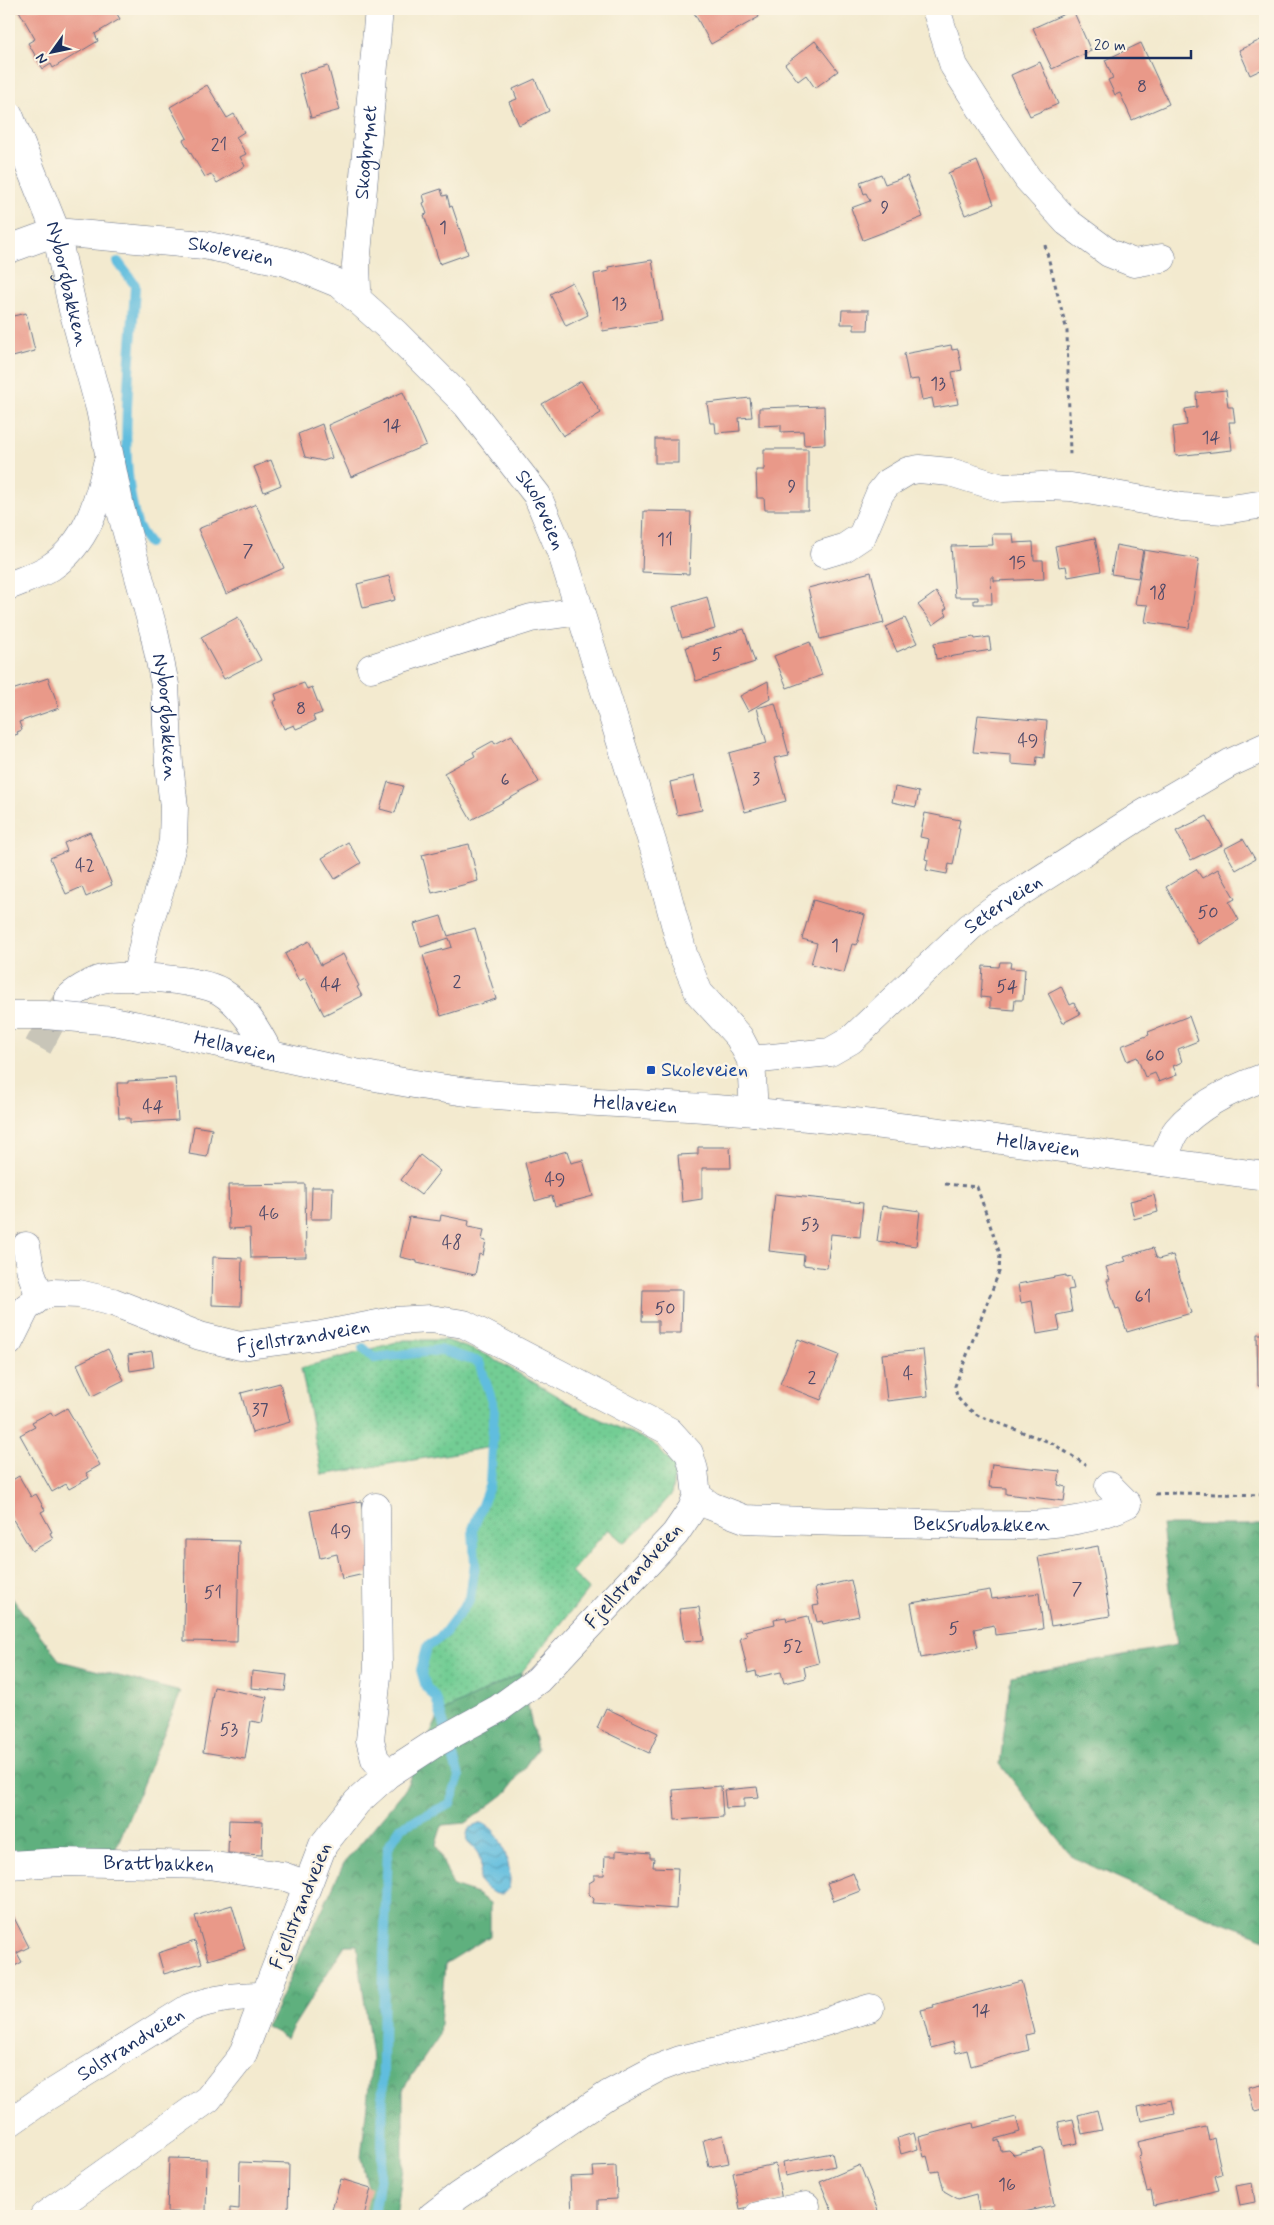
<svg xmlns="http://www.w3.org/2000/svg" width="1274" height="2225" font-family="Mynerve,sans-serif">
<defs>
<pattern id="grass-dots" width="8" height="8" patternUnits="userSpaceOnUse" patternTransform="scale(1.25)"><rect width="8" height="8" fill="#73cd94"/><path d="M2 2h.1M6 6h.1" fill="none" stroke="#63b082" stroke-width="1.8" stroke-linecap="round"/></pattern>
<pattern id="forest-crowns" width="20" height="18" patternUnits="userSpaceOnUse" patternTransform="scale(1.25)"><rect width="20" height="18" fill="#5eb07e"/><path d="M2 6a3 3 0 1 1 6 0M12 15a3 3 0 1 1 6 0" fill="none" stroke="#4d906a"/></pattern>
<pattern id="water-waves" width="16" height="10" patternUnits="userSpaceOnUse" patternTransform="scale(1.25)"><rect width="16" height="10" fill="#60bdde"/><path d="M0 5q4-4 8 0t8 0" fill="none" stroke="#4e9ab7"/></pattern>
</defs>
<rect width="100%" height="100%" fill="#fcf5e5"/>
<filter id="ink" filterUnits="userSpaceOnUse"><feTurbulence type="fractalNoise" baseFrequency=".02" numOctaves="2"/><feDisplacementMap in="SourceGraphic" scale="10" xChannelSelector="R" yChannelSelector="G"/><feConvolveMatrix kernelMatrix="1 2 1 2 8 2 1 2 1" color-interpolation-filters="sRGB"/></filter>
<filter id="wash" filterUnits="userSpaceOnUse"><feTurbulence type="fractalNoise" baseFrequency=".0096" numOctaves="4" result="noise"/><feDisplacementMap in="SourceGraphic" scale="20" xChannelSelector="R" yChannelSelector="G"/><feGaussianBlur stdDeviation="1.12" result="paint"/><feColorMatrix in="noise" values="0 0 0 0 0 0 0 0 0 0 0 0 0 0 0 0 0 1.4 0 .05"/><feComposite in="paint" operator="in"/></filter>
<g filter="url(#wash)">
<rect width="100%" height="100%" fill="#f3eacf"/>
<path fill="url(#grass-dots)" stroke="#477e79" d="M404,1340H446L487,1355L586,1413L653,1443L676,1468L671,1495L643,1527L624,1543L608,1529L571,1572L589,1589L521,1673L440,1713L436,1698L426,1687L421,1670L427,1647L443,1635L470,1599L475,1563L473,1529L490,1484L492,1447L322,1475L301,1368Z"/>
<g fill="url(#forest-crowns)" stroke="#3c706e">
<path d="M1162,1525H1265V1938L1190,1910L1072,1857L1000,1764L1011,1676L1177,1645Z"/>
<path d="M9,1594L60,1661L181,1692L114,1853L9,1872Z"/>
<path d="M521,1673L537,1749L508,1791L466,1823L442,1825L436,1844L453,1886L477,1894L490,1903V1936L445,1964L439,2036L403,2089V2168L396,2216H361L368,2188L361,2158L372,2058L357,1945H345L286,2038L267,2027L344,1863L404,1791L440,1713Z"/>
</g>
<path fill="url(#water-waves)" stroke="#3e769e" d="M482,1823C488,1826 493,1829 497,1835C504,1846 513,1874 509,1887C504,1903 484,1889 479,1880C481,1872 482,1859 477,1852C469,1841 463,1845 469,1828Z"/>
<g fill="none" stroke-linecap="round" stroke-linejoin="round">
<g stroke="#60bdde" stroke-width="10">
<path d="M118,262L135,285C132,358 116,453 137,524C139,531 145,537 149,543"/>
<path d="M363,1348L374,1358L440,1350L479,1362L494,1408L490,1484L473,1529L475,1563L470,1599L443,1635L427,1647L421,1670L426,1687L436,1698L459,1777L450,1804L401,1827L388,1847L384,1955L382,2161L374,2216"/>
</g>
</g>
<g id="blocks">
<g fill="#e99989">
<path d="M18,9H114L120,19L95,34L98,41L53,68L51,64L43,69L28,43L35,39Z"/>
<path d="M692,9H755L759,17L711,44Z"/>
<path d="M1073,10L1091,51L1052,69L1033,28Z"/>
<path d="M1265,38V68L1250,75L1239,50Z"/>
<path d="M815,41L838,71L815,88L806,75L798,81L785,64Z"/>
<path d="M1141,43L1169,104L1132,120L1120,93L1115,95L1108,80L1113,78L1105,60Z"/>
<path d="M1040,62L1058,104L1030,116L1011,75Z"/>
<path d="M328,66L340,110L311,118L299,74Z"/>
<path d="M535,79L549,111L519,125L509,102L517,99L513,89Z"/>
<path d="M207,85L227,118L234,114L244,132L236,137L246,154L240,157L245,166L217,183L211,174L205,177L183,140L187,138L170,107Z"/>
<path d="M977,161L994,204L965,215L948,173Z"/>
<path d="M881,174L885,184L907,176L923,217L863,240L851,208L870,201L866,193L864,194L860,182Z"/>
<path d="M441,189L443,196L447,195L450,207L452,206L468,254L440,264L424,215L427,214L423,203L425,202L423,195Z"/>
<path d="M652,260L662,321L603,331L594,274L609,271L608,267Z"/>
<path d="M572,282L588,315L566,326L550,294Z"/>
<path d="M842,310H869L868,330H854V324H841Z"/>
<path d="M26,313L35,351L9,358V317Z"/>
<path d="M951,345L952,350L958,349L962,370L952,372L958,404L934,408L932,398L922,400L918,379L909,380L904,354Z"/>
<path d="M581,381L601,413L563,436L542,404Z"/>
<path d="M1226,390L1228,407H1233L1235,422H1229L1232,450L1176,456L1173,427L1187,425L1185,409L1197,407L1196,393Z"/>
<path d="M403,392L426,445L351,477L328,425Z"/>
<path d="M750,398L752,417L739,418L740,431L716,433L715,423H710L707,403Z"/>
<path d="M824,406L825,444L804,445L803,431L781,432V425L759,426V408Z"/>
<path d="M322,424L332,458L323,461L305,457L298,434Z"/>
<rect x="655" y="439" width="23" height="24"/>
<path d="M764,449H808V510H765L764,498H757L756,470H764Z"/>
<path d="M271,460L281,485L264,492L254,467Z"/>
<path d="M256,504L284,568L226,594L198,529Z"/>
<path d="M644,511L691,512L689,574L642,572Z"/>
<path d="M992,534H1013L1014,543L1033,542L1034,560H1043L1044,579L994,581V577H991L992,604H974V600H978V597H955L951,546L993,545Z"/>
<path d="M1095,538L1101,571L1068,577L1066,566L1059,567L1055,546Z"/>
<path d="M1116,545L1143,550L1138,578L1111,574Z"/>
<path d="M1144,550L1199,559L1189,628L1145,622L1148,605L1135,604Z"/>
<path d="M871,572L884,623L820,639L808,588Z"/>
<path d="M389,576L395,600L363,608L357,584Z"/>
<path d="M936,592L947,608L944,610L947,615L933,625L918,605Z"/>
<path d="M707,597L715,629L682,638L673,607Z"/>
<path d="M238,617L261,660L224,679L201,637Z"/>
<path d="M905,618L917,643L897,652L886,627Z"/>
<path d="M744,629L755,662L696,681L686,647Z"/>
<path d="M974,637L975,639L989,637L991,650L936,659L934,643Z"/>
<path d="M810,642L822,675L787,688L774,656Z"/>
<path d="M48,678L59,708L19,722L22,730L17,732L18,734L9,737V691Z"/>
<path d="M768,681L770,699L748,711L740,696Z"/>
<path d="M304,683L307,689L312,687L322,713L313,716L315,721L296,729L294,725L284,729L273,702L277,700L275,694Z"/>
<path d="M775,703L789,755L774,758L786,801L745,812L729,753L767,743L757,708Z"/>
<path d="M978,715L1047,721L1044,758L1037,757L1036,766L1011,764V755L973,752Z"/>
<path d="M512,735L539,782L471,820L444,773L475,756L473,752L493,741L495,744Z"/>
<path d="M694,776L702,810L677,815L670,782Z"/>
<path d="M388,782L403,786L395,813L380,809Z"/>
<path d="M895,787L919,792L916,807L892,802Z"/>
<path d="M925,813L960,820L958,828H960L953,865L949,864L947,874L926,870L928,860L925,859L929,839L920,837Z"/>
<path d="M1207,816L1222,845L1191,860L1176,831Z"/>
<path d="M90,832L112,885L86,897L82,887L66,894L50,858L67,851L64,843Z"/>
<path d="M1243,839L1255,859L1236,870L1224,849Z"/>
<path d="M348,842L361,863L335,879L322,858Z"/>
<path d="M469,844L478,881L432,893L422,855Z"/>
<path d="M1196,869L1202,878L1218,869L1235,899L1229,902L1239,920L1198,944L1166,887Z"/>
<path d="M813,900L865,915L857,945L852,944L844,973L811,964L817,943L802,939Z"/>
<path d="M441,916L448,936L475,928L496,999L441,1016L423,955L452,947L449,938L421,947L414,924Z"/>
<path d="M309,941L321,965L343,954L359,986L357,987L362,996L324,1015L305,978L299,981L285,954Z"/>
<path d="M1000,962H1011L1010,968L1025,969L1023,1000H1015L1014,1010L990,1008V998L981,997L983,966L999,967Z"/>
<path d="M1061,986L1070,1005L1074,1003L1080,1014L1063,1023L1048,993Z"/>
<path d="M1189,1016L1198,1041L1178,1049L1182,1062L1173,1066L1177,1075L1159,1082L1155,1073L1145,1077L1137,1057L1127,1061L1121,1046L1149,1035L1148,1032Z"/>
<path d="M175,1078L178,1120L130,1123V1118H119L117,1083H128V1081Z"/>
<path d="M194,1126L212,1129L207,1157L189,1154Z"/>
<path d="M698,1147H730L731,1168H702V1199L682,1202L678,1155L698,1154Z"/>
<path d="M567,1151L571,1163L583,1160L593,1196L555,1206L552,1196L535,1201L525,1163Z"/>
<path d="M420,1155L440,1171L421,1195L401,1180Z"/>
<path d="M305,1184L306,1257L251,1258L250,1228L229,1229L228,1185Z"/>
<path d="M312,1187H333L332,1219H311Z"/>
<path d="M775,1194L863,1203L860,1237L831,1234L827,1268L803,1265L804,1255L769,1251Z"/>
<path d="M1154,1195L1158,1212L1134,1219L1130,1201Z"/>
<path d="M882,1206L920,1211L916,1246L877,1241Z"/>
<path d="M441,1215L469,1221L468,1227L484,1230L482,1240L486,1241L483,1255L479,1254L475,1275L417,1263V1261L400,1257L409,1217L440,1221Z"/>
<path d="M1153,1248L1156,1257L1159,1259L1173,1255L1191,1313L1127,1332L1119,1308L1116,1309L1107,1280H1110L1106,1267L1126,1261L1124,1257Z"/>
<path d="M213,1257L242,1258L241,1306L212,1305Z"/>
<path d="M1066,1275V1278L1071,1277L1074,1289L1068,1290L1072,1312L1057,1315L1060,1330L1037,1334L1032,1301L1021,1303L1018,1284Z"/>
<path d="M643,1290H682L681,1333H658V1321H642Z"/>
<path d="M1257,1334H1265V1386H1258Z"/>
<path d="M798,1339L839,1355L821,1400L780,1384Z"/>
<path d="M108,1349L124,1380L92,1396L77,1364Z"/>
<path d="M923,1350L928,1396L887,1401L882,1354Z"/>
<path d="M152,1351L154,1367L130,1371L128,1355Z"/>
<path d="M280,1383L290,1422L252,1433L241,1393Z"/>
<path d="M67,1408L100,1465L86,1473L89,1478L69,1489L66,1484L52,1492L20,1435L35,1427L32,1422L51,1412L53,1416Z"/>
<path d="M992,1464L1060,1471L1058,1485L1066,1487L1064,1501L1006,1494V1488L989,1487Z"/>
<path d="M19,1476L31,1497L36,1494L45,1510L41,1512L52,1532L50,1533L53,1539L32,1551L9,1513V1482Z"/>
<path d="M361,1501L373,1572L342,1579L337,1554L320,1558L310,1511Z"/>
<path d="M185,1540L239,1541L237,1642L184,1641Z"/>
<path d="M1098,1546L1110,1616L1051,1626L1038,1557Z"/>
<path d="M851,1580L859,1616L823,1624L822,1621L817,1622L813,1606L819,1605L815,1588Z"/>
<path d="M990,1590L992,1599L1039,1593L1043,1629L995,1635L994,1625L974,1629L978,1647L921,1658L911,1603Z"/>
<path d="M699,1607L704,1640L684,1642L679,1609Z"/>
<path d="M808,1616L819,1663L804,1667L806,1678L784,1683L781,1672L757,1677L756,1671L748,1673L740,1638L747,1636L745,1631L775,1624L774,1619L786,1617L787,1621Z"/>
<path d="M252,1671L287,1675L285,1691L251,1688Z"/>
<path d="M214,1687L267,1697L262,1723L251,1721L245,1759L203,1752Z"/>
<path d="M606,1708L658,1733L649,1753L597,1728Z"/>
<path d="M721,1786L723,1817L675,1820L673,1790Z"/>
<path d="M757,1787L759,1797L744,1798V1807L726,1808L724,1790Z"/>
<path d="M229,1820L263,1821L262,1855L228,1853Z"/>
<path d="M616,1850L650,1853V1858H654L653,1867L678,1868L676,1909L593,1903L594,1899L589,1894V1883L594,1880V1875H604L605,1856H616Z"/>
<path d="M853,1873L860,1891L834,1901L827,1883Z"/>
<path d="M232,1905L245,1949L208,1960L195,1916Z"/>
<path d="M9,1908L29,1947L17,1953L22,1962L9,1969Z"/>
<path d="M195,1941L202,1963L164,1974L158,1953Z"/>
<path d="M1021,1981L1034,2033L1026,2035L1029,2050L971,2066L967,2050L956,2053L953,2042L931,2048L921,2010L934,2007L933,2005Z"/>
<path d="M1265,2083V2109L1254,2111L1248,2087Z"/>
<path d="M1172,2100L1175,2114L1141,2121L1138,2107Z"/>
<path d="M1097,2110L1102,2130L1082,2134L1078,2115Z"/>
<path d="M1016,2117L1020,2132L995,2139V2142L999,2140L1001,2151L1009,2150L1014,2155L1043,2148L1054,2205L1008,2216H993L991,2209L979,2211L976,2194L958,2199L944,2191L939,2171L931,2172L927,2156L924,2157L919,2137L973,2123L974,2128Z"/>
<path d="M1073,2119L1078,2143L1063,2146L1058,2122Z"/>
<path d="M1206,2127L1209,2140L1214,2138L1222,2174L1215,2176L1219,2190L1154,2205L1151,2191L1147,2192L1138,2156L1141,2155L1138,2142Z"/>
<path d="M914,2133L918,2149L901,2154L897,2138Z"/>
<path d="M723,2135L729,2163L709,2167L703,2140Z"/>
<path d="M832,2153L835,2166L785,2176L783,2162Z"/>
<path d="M169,2158L207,2159L206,2213L167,2212Z"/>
<path d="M240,2162L289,2164L288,2216H230V2208L239,2209Z"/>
<path d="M775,2164L782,2200L740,2209L733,2173Z"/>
<path d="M860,2165L880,2216H834L820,2182Z"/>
<path d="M616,2166L617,2199L598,2200V2212L572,2214L570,2177L594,2176L593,2167Z"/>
<path d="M341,2179L371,2188L364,2216H340L341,2212L332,2210Z"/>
<path d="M1252,2183L1255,2202L1240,2205L1236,2186Z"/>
<path d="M1265,2195V2213L1261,2196Z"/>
</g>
</g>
</g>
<g filter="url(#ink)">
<use href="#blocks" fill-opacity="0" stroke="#677086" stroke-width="1"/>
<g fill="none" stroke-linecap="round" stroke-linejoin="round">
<path stroke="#c8c5b8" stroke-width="28" stroke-dasharray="28 14" stroke-linecap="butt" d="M38,1047L52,1021L69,998"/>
<g stroke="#677086" stroke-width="29">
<g id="minor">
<path d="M936,9L954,66L998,135L1028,179L1067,222L1109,253L1134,263L1162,258"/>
<path id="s1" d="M9,115L56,232L73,310L100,409L120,507L154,632L165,685L169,764L174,807L173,841L163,880L147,928L136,978"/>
<path id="s2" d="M9,249L56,232L204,245L286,262L340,284L395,333L466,404L537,495L563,557L659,864L684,957L699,993L739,1037L751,1060L754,1112"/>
<path id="s3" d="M351,294L357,289L356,265L379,9"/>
<path d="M824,554L844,548L862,536L880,493L888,483L908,471L919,469L950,472L1002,488L1042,486L1071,487L1182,507L1224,510L1265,504"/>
<path d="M9,586C23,580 39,575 51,567C87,543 98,503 107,464"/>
<path d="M371,668L531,618L580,611"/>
<path d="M69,998C75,991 90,983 98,980C120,973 200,979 220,991C243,1005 257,1030 269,1053"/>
<path id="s4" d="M751,1060L830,1052L851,1040L970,927L994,909L1143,814L1230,763L1265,747"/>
<path d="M1163,1162C1167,1153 1170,1138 1177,1130C1199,1104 1234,1088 1265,1077"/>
<path d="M26,1246L31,1272L40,1297"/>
<path id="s5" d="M9,1342L26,1308L40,1297L52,1293L79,1294L113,1302L200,1336L240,1346L316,1336L393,1321L431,1319L464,1324L669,1431L689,1453L694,1470L697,1496L692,1509L675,1534L538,1680L498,1709L434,1744L388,1774L357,1802L323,1845L242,2056L208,2099L44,2216"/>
<path id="s6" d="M697,1496L711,1506L745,1519C806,1521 867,1523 928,1524C988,1525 1073,1532 1127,1504L1109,1486"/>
<path d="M376,1507L378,1667L370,1740L375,1759L388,1774"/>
<path id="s7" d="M9,1865L60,1862L208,1865L283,1876L307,1885"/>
<path id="s8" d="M9,2123L46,2097L189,2008C214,1998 238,1996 265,1996"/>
<path d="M432,2216L458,2196L609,2094L656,2069L680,2060L783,2035L870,2008"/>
<path d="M758,2216L806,2206"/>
</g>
</g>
<g stroke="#677086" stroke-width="29">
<g id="major">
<path id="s9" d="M113,1021C232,1043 348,1077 468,1092C563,1103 659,1103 754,1112C925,1127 1095,1153 1265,1176"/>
</g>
</g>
<g stroke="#677086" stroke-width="3" stroke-dasharray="4 4" stroke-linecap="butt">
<path d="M1045,245L1067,331L1070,456"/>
<path d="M945,1184L977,1187L1000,1254L999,1272L955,1386L957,1397L967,1408L979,1416L1052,1443L1086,1465"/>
<path d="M1155,1494L1175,1493L1265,1495"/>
</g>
<use href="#minor" stroke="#fff" stroke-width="28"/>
<use href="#major" stroke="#fff" stroke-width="28"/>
<g stroke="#677086" stroke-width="29" stroke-linecap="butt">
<path id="major-bridge" d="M9,1015H45L113,1021"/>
</g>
<use href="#major-bridge" stroke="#fff" stroke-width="28"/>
</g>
</g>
<rect fill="#1a4fb4" stroke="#fcf5e5" stroke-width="2" x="646" y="1065" width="10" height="10" rx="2.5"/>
<g text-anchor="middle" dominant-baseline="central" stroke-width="5" stroke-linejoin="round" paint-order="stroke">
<g font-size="18" fill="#4e4a69">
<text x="1142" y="87">8</text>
<text x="219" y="145">21</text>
<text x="885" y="208">9</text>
<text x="443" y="228">1</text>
<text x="619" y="304">13</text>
<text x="938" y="384">13</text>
<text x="392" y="426">14</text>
<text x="1211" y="438">14</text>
<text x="792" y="487">9</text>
<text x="665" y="540">11</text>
<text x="248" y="551">7</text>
<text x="1017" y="563">15</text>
<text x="1158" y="593">18</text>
<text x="717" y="655">5</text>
<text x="301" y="709">8</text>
<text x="1028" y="741">49</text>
<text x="756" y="779">3</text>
<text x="505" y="780">6</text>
<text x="85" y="866">42</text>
<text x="1208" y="913">50</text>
<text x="835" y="946">1</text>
<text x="457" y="982">2</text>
<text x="331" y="985">44</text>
<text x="1007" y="987">54</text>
<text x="1155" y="1056">60</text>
<text x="153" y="1107">44</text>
<text x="555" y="1180">49</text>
<text x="269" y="1214">46</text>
<text x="810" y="1225">53</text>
<text x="452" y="1243">48</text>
<text x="1143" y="1297">61</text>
<text x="665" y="1309">50</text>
<text x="908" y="1374">4</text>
<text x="812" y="1378">2</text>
<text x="260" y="1410">37</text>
<text x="341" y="1532">49</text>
<text x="1077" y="1589">7</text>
<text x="213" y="1593">51</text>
<text x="954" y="1629">5</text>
<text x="793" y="1647">52</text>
<text x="229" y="1730">53</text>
<text x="981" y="2011">14</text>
<text x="1007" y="2185">16</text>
</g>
<g font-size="20" fill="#1b2f5e" stroke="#fcf5e5">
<text stroke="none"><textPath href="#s3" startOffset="145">Skogbrynet</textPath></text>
<text stroke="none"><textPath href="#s2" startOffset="226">Skoleveien</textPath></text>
<text stroke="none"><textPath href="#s1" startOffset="179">Nyborgbakken</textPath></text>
<text stroke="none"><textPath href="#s2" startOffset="645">Skoleveien</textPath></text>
<text stroke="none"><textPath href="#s1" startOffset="624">Nyborgbakken</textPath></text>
<text stroke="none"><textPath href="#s4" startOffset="308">Seterveien</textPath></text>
<text stroke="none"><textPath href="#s9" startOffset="125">Hellaveien</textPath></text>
<text stroke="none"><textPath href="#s9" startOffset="530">Hellaveien</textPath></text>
<text stroke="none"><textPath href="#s9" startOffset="935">Hellaveien</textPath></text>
<text stroke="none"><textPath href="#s5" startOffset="329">Fjellstrandveien</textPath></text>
<text stroke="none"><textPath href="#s6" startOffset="290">Beksrudbakken</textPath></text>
<text transform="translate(634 1576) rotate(-48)">Fjellstrandveien</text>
<text stroke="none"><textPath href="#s7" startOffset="150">Brattbakken</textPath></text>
<text transform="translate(301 1906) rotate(-68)">Fjellstrandveien</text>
<text stroke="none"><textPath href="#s8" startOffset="145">Solstrandveien</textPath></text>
</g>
<g font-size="20" fill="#164399" stroke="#fcf5e5" text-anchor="start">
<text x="661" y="1070">Skoleveien</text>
</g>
</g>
<rect width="1274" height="2225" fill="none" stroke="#fcf5e5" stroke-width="30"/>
<g transform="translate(52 52) rotate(237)" stroke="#fcf5e5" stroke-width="4" paint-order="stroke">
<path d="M0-4L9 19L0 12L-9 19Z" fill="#1b2f5e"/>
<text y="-8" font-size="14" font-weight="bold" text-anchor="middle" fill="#1b2f5e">N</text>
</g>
<path d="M1086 50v8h105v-8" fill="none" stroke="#1b2f5e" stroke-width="2.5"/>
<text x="1094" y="50" font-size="15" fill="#1b2f5e" stroke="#fcf5e5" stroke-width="4" paint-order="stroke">20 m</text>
</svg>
